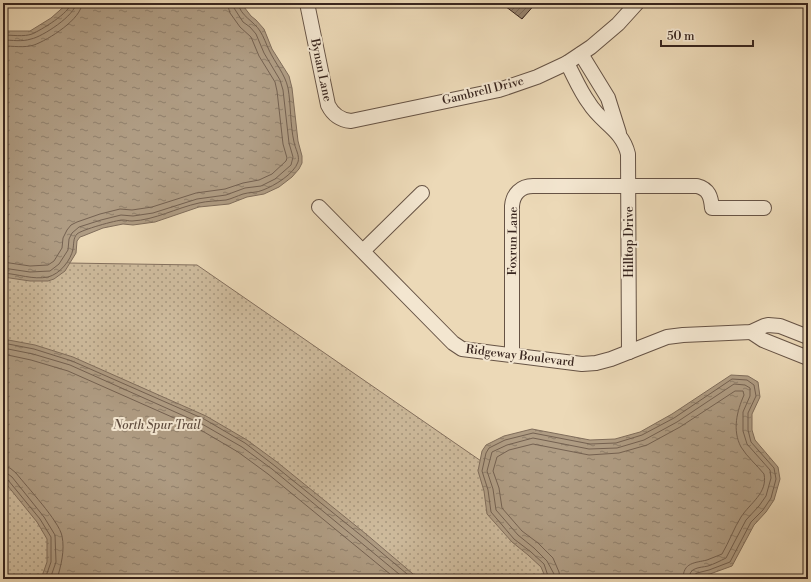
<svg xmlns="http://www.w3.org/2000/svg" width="811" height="582" font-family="'Libre Bodoni',serif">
<defs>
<pattern id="park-dots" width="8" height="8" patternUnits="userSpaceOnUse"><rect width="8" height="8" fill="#cebb9d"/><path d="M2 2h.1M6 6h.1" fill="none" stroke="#a8987f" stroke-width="1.8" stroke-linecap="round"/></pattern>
<pattern id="water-ripples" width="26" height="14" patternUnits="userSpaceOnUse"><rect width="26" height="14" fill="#af9c83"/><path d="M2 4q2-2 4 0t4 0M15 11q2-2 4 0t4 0" fill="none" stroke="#8f7f6b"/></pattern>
<pattern id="building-hatch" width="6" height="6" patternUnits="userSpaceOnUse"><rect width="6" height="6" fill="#96836e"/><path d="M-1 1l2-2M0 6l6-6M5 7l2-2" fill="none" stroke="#7b6b5a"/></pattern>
</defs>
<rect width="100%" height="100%" fill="#ecd9b7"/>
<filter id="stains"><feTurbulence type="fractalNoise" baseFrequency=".005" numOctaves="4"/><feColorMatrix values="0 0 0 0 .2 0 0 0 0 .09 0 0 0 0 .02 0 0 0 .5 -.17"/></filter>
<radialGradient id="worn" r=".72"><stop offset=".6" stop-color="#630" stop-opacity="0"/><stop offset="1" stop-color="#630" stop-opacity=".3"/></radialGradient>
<path fill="url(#park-dots)" stroke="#84705e" d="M3,262L197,265L652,579H3Z"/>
<g fill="url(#water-ripples)" stroke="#806d5b">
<path d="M68,3H241L251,16L256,20L264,29L272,49L289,76L292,88L298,141L302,156V163L299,169L292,177L279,187L264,194L247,197L229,204L199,207L155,222L133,225L123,224L103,228L83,236L80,237L77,241L76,253L65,271L54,279L48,281H30L3,277V31H30L51,18Z"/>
<path d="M3,339L35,345L73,357L206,416L247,440L277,462L366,534L419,579H41L47,562V539L37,522L3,480Z"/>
<path d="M731,375L748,376L758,382L760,397L752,414V430L755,440L778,467L780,479L774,500L766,512L754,525L732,566L710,574L699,576L696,579H546L541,567L528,555L512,542L487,514L484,491L478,471L482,451L486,445L504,436L532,429L590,440L615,439L640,432L672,414Z"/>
</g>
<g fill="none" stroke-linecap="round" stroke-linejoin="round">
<g stroke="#746151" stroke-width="1">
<path d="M3,35C12,35 24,37 32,34C41,30 70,13 71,3"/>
<path d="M3,40C12,40 22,42 31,39C42,37 76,15 76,3"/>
<path d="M3,46C13,46 25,48 34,45C48,40 82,19 82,3"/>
<path d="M3,262L30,266L48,265L54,261L62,248L63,238L67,230L71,225L77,222L100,214L120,209L132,210L152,207L196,193L225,189L243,183L259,180L272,174L286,161L287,158L283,144L277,91L275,82L259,56L251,37L240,27L230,13L227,3"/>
<path d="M3,268L30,272L50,271L59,264L68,250L69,239L72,233L79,227L101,220L121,215L133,216L153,213L197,199L226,195L245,188L261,186L275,179L291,165L293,157L289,143L283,90L280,80L264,53L256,34L250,27L243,22L234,8L233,3"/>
<path d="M3,273C18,274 33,280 48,277C60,274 71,260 73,249C74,244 73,238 77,234C81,230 116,220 123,220C126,220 128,221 132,221C155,220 176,208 199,203C207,201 217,201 226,200C231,199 237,196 243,194C249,192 257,193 263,190C274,186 294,174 298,162C300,156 295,148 294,142C290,124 291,105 288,88C285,74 275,63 269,50C266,44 264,37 260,31C254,21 240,16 238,3"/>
<path d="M3,343L34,349L72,361L204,419L245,443L275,466L363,537L413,579"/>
<path d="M3,348L33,354L70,365L202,424L242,447L272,469L405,579"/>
<path d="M3,354L31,360L68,371L199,429L238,452L268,474L396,579"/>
<path d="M3,467L10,468L16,473C27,487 59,521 62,536C65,550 61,566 57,579"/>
<path d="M3,473L8,474L12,477L44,517L55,535L56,562L50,579"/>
<path d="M3,478L8,480L40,519L51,537V562L45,579"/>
<path d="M549,579L544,564L531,552L514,539L491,512L488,490L482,471L486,453L489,448L505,440L533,433L590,444L616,443L642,435L674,418L732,379L747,380L754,385L756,396L748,413V430L751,442L774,468L776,479L771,498L763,510L751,522L730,562L709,570L697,573L694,575V579"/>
<path d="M554,579V574L547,561L534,548L518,535L496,510L493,489L487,471L492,452L507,445L533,438L589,449L617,448L644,440L677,422L734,384L745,385L750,388V396L743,412V431L747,444L770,470L771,478L766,496L759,506L746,520L726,558C720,561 714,564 708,566C699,568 689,567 689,579"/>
<path d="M560,579L559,572L553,558L538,543L522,531L502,508L499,488L493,471L497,457L509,450L533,444L589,455L619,453L647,445L680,427L735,391H743L744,395C737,411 732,430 741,447C747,457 757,465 764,474C768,493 750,503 741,517C734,528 729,542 722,554C717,556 712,558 707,560C695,563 683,562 683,579"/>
</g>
</g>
<path fill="url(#building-hatch)" stroke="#39261f" d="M501,3H536L522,19Z"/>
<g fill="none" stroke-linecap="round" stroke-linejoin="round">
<g stroke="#665345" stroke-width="16">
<g id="minor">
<path d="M307,3L328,105C333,115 340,120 351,121L499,90L537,77L567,63L591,47L618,24L637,3"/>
<path d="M581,54L608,98L619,133"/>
<path d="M567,63C574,76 580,91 589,103C601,123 622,129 628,154L629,352"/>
<path d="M319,207L453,343L462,349L582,364L596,363L611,359L667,337L683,335L751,332L764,326L768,325L780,326L808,337"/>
<path d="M363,251L422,193"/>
<path d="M751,332L763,340L808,358"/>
<path d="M512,355V206C513,194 521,186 533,186H697C709,189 711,197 712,208H764"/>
</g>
</g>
<use href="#minor" stroke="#f3e6d0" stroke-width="14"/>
</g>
<g text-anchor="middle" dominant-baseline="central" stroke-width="4" stroke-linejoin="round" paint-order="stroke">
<g font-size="12" fill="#39261f" stroke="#f3e6d0">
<text transform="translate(321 70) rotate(78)">Bynan Lane</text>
<text transform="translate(483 91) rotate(-14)">Gambrell Drive</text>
<text transform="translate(513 241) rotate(-89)">Foxrun Lane</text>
<text transform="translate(629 242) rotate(-90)">Hilltop Drive</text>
<text transform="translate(520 356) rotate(7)">Ridgeway Boulevard</text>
</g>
<g font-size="12" font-style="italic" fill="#5e4b3e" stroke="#f3e6d0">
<text x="157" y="425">North Spur Trail</text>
</g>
</g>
<rect width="811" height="582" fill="none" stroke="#ecd9b7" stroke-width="16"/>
<rect x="4" y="4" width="803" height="574" fill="none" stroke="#39261f" stroke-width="2"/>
<rect x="8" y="8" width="795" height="566" fill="none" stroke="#39261f"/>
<path d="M661 40v6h92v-6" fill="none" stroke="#39261f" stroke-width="2"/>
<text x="667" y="40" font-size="12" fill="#39261f" stroke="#f3e6d0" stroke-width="3" paint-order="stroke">50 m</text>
<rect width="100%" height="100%" filter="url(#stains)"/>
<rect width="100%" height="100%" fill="url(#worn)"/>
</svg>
